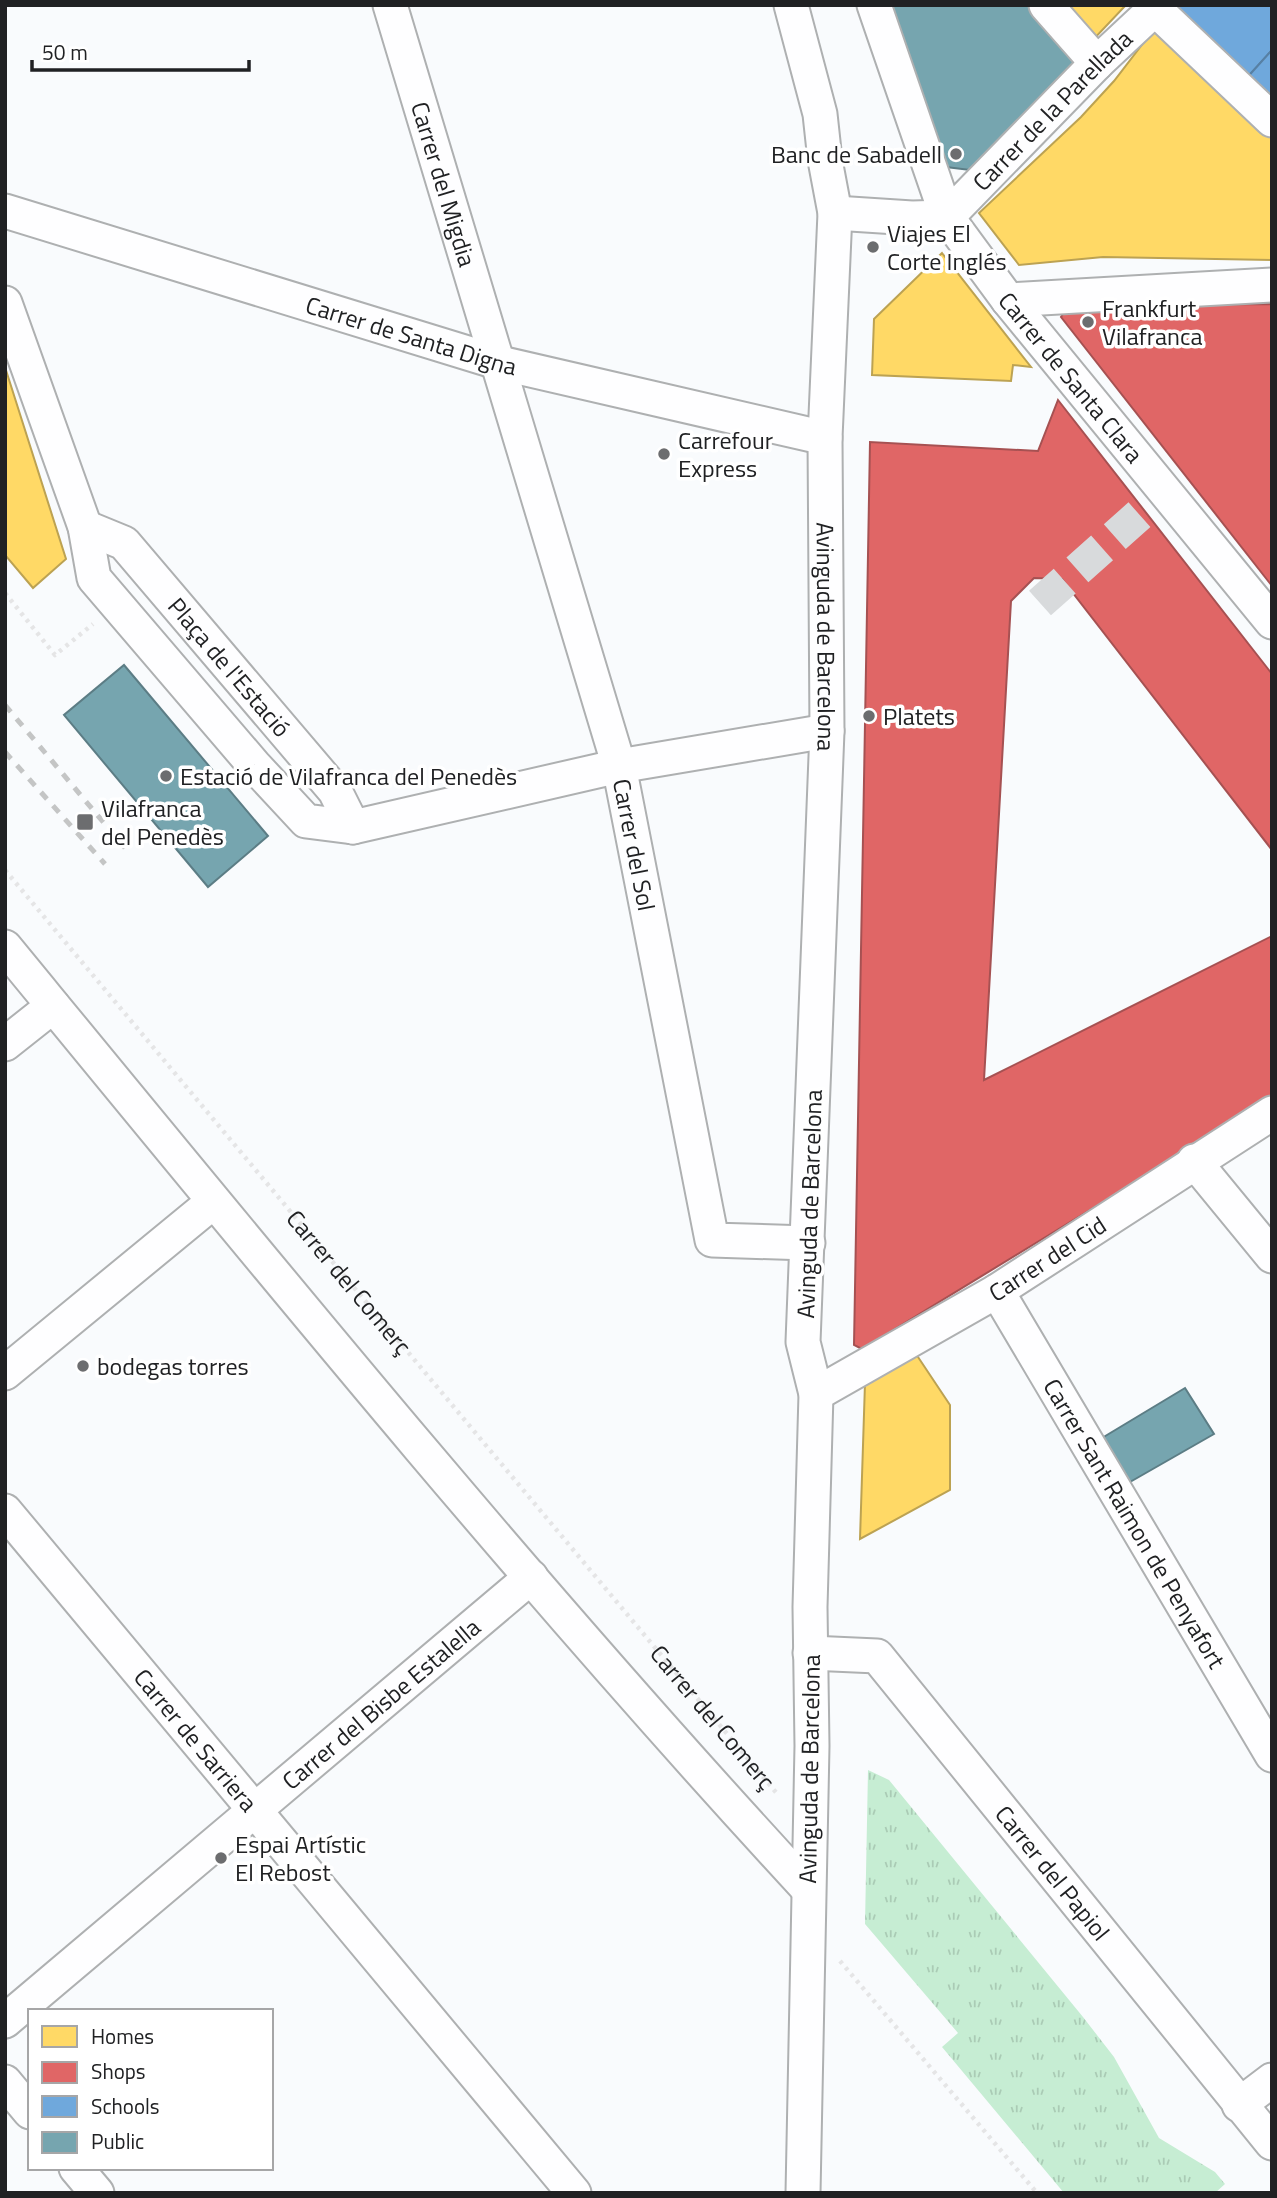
<svg xmlns="http://www.w3.org/2000/svg" width="1277" height="2198" font-family="'Titillium Web',sans-serif">
<defs>
<pattern id="grass-tufts" width="24" height="20" patternUnits="userSpaceOnUse" patternTransform="scale(1.75)"><rect width="24" height="20" fill="#c6edd3"/><path d="M3 7l-1-3M5 7V3M7 7l1-3M15 17l-1-3M17 17v-4M19 17l1-3" fill="none" stroke="#aacbb5"/></pattern>
</defs>
<rect width="100%" height="100%" fill="#f9fbfd"/>
<path fill="url(#grass-tufts)" d="M868,1770L889,1780L1083,2017L1114,2057L1159,2138L1215,2172L1225,2184L1215,2193H1064L942,2047L958,2033L865,1924Z"/>
<g fill="#ffd966" stroke="#bca252" stroke-width="2">
<path d="M1065,5H1126L1091,42Z"/>
<path d="M1161,20L1272,131V260L1103,257L1019,265L979,213L1081,117L1114,81Z"/>
<path d="M942,253L1031,367L1013,365L1011,381L872,375L874,319Z"/>
<path d="M5,367L66,559L33,588L5,555Z"/>
<path d="M916,1354L950,1405V1490L860,1539L865,1383Z"/>
</g>
<g fill="#e06666" stroke="#a65152" stroke-width="2">
<path d="M1272,304V586L1061,317L1068,306Z"/>
<path d="M1058,400L1272,674V850L1062,579L1034,578L1011,601L984,1080L1272,936V1099L862,1349L854,1345L870,442L1038,451Z"/>
</g>
<g fill="#6fa8dc" stroke="#5780a4" stroke-width="2">
<path d="M1175,5H1272V50L1244,81L1172,9Z"/>
<path d="M1272,50V109L1244,81Z"/>
</g>
<g fill="#76a5af" stroke="#5c7d85" stroke-width="2">
<path d="M884,5H1038L1083,56L970,170L938,166Z"/>
<path d="M124,665L268,836L208,887L64,715Z"/>
<path d="M1185,1388L1214,1434L1130,1482L1102,1438Z"/>
</g>
<g fill="none" stroke-linecap="round" stroke-linejoin="round">
<path stroke="#d8dadc" stroke-width="33" stroke-dasharray="33 17" stroke-linecap="butt" d="M1040,603L1165,492"/>
<g stroke="#aeb0b1" stroke-width="37">
<g id="minor">
<path id="s2" d="M390,5L619,766L712,1240L808,1243"/>
<path id="s3" d="M791,5L820,114L825,160L835,213L825,438L827,731L803,1342L816,1394L810,1607L812,1746L803,2193"/>
<path id="s4" d="M874,5L947,217L1008,300L1272,622"/>
<path d="M1046,5L1097,63"/>
<path d="M1155,9L1272,120"/>
<path id="s5" d="M5,211L500,363L825,438"/>
<path d="M835,213L912,218L947,217"/>
<path id="s6" d="M947,217L1097,63L1159,5"/>
<path d="M1008,300L1272,285"/>
<path d="M5,303L85,527L94,578L254,765L306,821L353,827L619,766L827,731"/>
<path id="s7" d="M85,527L124,543L335,791L353,827"/>
<path d="M5,947C267,1266 528,1586 808,1889"/>
<path d="M5,1044L53,1006"/>
<path d="M1194,1161L1272,1256"/>
<path id="s8" d="M997,1291L1272,1755"/>
<path d="M5,1373L213,1202"/>
<path id="s9" d="M816,1394L997,1291L1272,1113"/>
<path id="s10" d="M5,1511L574,2193"/>
<path id="s11" d="M810,1653L877,1656L1272,2143"/>
<path id="s12" d="M5,2021L531,1577"/>
<path d="M5,2082L30,2112"/>
<path d="M1239,2105L1272,2080"/>
<path d="M76,2168L97,2193"/>
</g>
</g>
<g stroke="#e5e5e6" stroke-width="4.5" stroke-dasharray="3.5 5" stroke-linecap="butt">
<path d="M5,593L55,655L93,624"/>
<path id="s1" d="M5,870L779,1796"/>
<path d="M840,1961L1037,2193"/>
</g>
<use href="#minor" stroke="#fefeff" stroke-width="33"/>
<g stroke="#c4c5c5" stroke-width="5" stroke-dasharray="9 9" stroke-linecap="butt">
<path d="M5,705L125,848"/>
<path d="M5,752L105,864"/>
</g>
</g>
<g fill="#6c6d6f" stroke="#fff" stroke-width="2.5">
<circle cx="956" cy="154" r="7"/>
<circle cx="873" cy="247" r="7"/>
<circle cx="1088" cy="322" r="7"/>
<circle cx="664" cy="454" r="7"/>
<circle cx="869" cy="716" r="7"/>
<circle cx="166" cy="776" r="7"/>
<rect x="76" y="813" width="18" height="18" rx="3.5"/>
<circle cx="83" cy="1366" r="7"/>
<circle cx="221" cy="1858" r="7"/>
</g>
<g text-anchor="middle" dominant-baseline="central" stroke-width="7" stroke-linejoin="round" paint-order="stroke">
<g font-size="24" fill="#202123" stroke="#fff">
<text stroke="none"><textPath href="#s6" startOffset="150">Carrer de la Parellada</textPath></text>
<text stroke="none"><textPath href="#s2" startOffset="187">Carrer del Migdia</textPath></text>
<text stroke="none"><textPath href="#s5" startOffset="425">Carrer de Santa Digna</textPath></text>
<text stroke="none"><textPath href="#s4" startOffset="427">Carrer de Santa Clara</textPath></text>
<text stroke="none"><textPath href="#s3" startOffset="637">Avinguda de Barcelona</textPath></text>
<text stroke="none"><textPath href="#s7" startOffset="205">Plaça de l'Estació</textPath></text>
<text stroke="none"><textPath href="#s2" startOffset="875">Carrer del Sol</textPath></text>
<text transform="translate(809 1204) rotate(-88)">Avinguda de Barcelona</text>
<text stroke="none"><textPath href="#s9" startOffset="268">Carrer del Cid</textPath></text>
<text stroke="none"><textPath href="#s1" startOffset="537">Carrer del Comerç</textPath></text>
<text stroke="none"><textPath href="#s8" startOffset="270">Carrer Sant Raimon de Penyafort</textPath></text>
<text stroke="none"><textPath href="#s12" startOffset="492">Carrer del Bisbe Estalella</textPath></text>
<text stroke="none"><textPath href="#s1" startOffset="1104">Carrer del Comerç</textPath></text>
<text stroke="none"><textPath href="#s10" startOffset="298">Carrer de Sarriera</textPath></text>
<text transform="translate(809 1769) rotate(-89)">Avinguda de Barcelona</text>
<text stroke="none"><textPath href="#s11" startOffset="346">Carrer del Papiol</textPath></text>
</g>
<g font-size="24" fill="#202123" stroke="#fff" text-anchor="start">
<text x="942" y="154" text-anchor="end">Banc de Sabadell</text>
<text x="887" y="233">Viajes El<tspan x="887" dy="28">Corte Inglés</tspan></text>
<text x="1102" y="308">Frankfurt<tspan x="1102" dy="28">Vilafranca</tspan></text>
<text x="678" y="440">Carrefour<tspan x="678" dy="28">Express</tspan></text>
<text x="883" y="716">Platets</text>
<text x="180" y="776">Estació de Vilafranca del Penedès</text>
<text x="101" y="808">Vilafranca<tspan x="101" dy="28">del Penedès</tspan></text>
<text x="97" y="1366">bodegas torres</text>
<text x="235" y="1844">Espai Artístic<tspan x="235" dy="28">El Rebost</tspan></text>
</g>
</g>
<rect width="1277" height="2198" fill="none" stroke="#202123" stroke-width="14"/>
<rect x="28" y="2009" width="245" height="161" fill="#ffffff" stroke="#a6a6a7" stroke-width="2"/>
<rect x="42" y="2026" width="35" height="21" fill="#ffd966" stroke="#a6a6a7" stroke-width="2"/>
<text x="91" y="2044" font-size="21" fill="#202123">Homes</text>
<rect x="42" y="2062" width="35" height="21" fill="#e06666" stroke="#a6a6a7" stroke-width="2"/>
<text x="91" y="2079" font-size="21" fill="#202123">Shops</text>
<rect x="42" y="2096" width="35" height="21" fill="#6fa8dc" stroke="#a6a6a7" stroke-width="2"/>
<text x="91" y="2114" font-size="21" fill="#202123">Schools</text>
<rect x="42" y="2132" width="35" height="21" fill="#76a5af" stroke="#a6a6a7" stroke-width="2"/>
<text x="91" y="2149" font-size="21" fill="#202123">Public</text>
<path d="M32 60v10h217v-10" fill="none" stroke="#202123" stroke-width="3.5"/>
<text x="42" y="60" font-size="21" fill="#202123" stroke="#ffffff" stroke-width="5" paint-order="stroke">50 m</text>
</svg>
